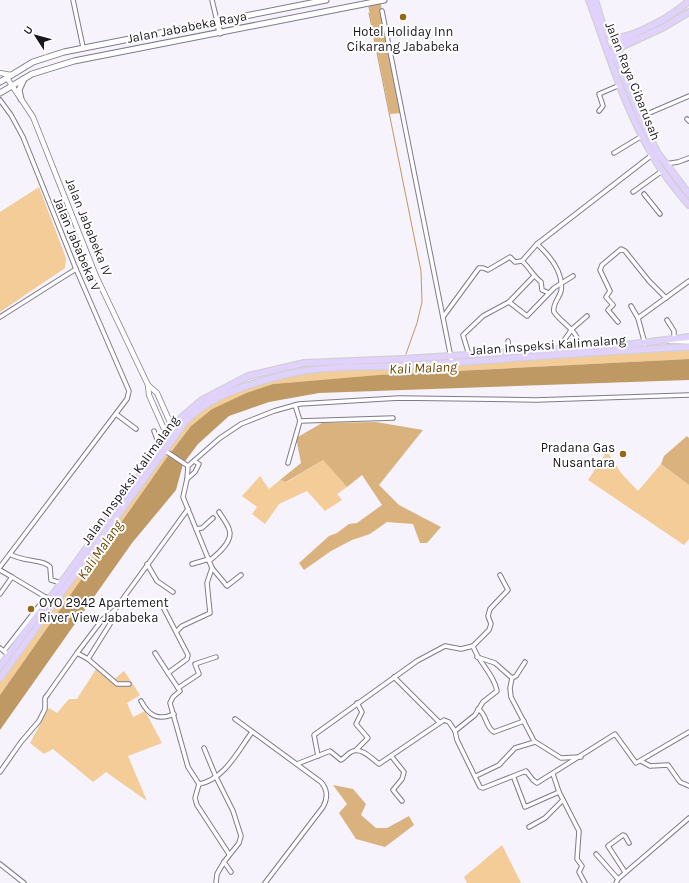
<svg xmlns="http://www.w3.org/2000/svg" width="689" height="883" font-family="Karla,sans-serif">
<rect width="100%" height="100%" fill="#f6f3fd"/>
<g fill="#f3cc98">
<path d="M39,187L66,258L65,268L0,312V212Z"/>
<path d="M689,347V359L395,374L273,384L246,393L212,409L191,426L165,460L0,695V678L193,414L237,390L310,370Z"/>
<path d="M607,451L621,473L638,491L661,464L689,485V539L684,545L588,480Z"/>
<path d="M323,460L347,487L337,494L342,500L325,511L307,491L279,504L265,524L252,514L257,507L242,496L260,476L269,489L280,480L287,482Z"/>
<path d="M96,669L111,682L124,671L140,695L127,703L133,717L145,711L162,743L128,756L147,801L106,772L93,782L53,749L44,754L30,743L49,708L57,713L69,699H77Z"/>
<path d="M502,845L521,883H467L464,877Z"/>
</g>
<g fill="#dab27d">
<path d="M367,0H380L402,113L390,114Z"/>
<path d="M376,422L423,430L379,485L399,505L441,527L427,543H420L413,524L387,522L370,534L352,540L331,551L304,570L299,563L329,536L337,533L349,524L357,523L382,505L362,475L347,487L323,460L286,482L280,480L301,463L296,438L322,423Z"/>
<path d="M687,436L689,438V485L661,464L664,456Z"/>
<path d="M333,785L353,789L366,804L361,815L376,828H387L409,816L414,825L385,847L356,839L339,813L347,804Z"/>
</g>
<path fill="#bf9964" d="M689,359V380L319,393L269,402L229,416L198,444L183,464L176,490L132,543L0,730V695L165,460L191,426L212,409L246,393L273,384L379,375Z"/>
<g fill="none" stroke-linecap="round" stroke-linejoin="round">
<path stroke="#bf9964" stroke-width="1" d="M369,13L421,271L422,302L417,323L406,354"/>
<g stroke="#bf9964" stroke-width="7">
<path d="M95,580L151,500"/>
<path d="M0,713L19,686"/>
</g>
<g stroke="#7f7b8a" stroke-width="5.5">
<g id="minor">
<path d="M73,0L83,47"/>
<path d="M212,0L217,21"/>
<path d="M382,11L452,363"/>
<path d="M0,100L11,115L23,137L76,269L129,391L127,399L0,567"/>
<path d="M599,111L603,106L599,94L620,85"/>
<path d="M640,117L689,96"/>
<path d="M687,119L689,121"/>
<path d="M614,153L642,136"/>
<path d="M665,164L678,162L689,158"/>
<path d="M633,192L662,171"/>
<path d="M644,194L660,214"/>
<path d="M537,244C549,255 564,273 561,291C559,299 552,304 554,312C563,325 579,330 580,349"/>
<path d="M522,261C530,268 533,276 541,282L542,290L549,293"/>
<path d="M509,302L534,276"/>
<path d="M631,306L638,318L645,344"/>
<path d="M0,317L76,269"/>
<path d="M443,317L479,268H483L488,270L510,257L515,262L522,261L537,244L652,155"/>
<path d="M638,318L689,281"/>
<path d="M667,320L674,331V338"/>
<path d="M618,322L608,310L613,305L606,297L610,291L600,270L602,265L621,249L625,251L649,281L666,298"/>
<path d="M508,341L509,352"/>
<path d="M558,349L572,329L587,316"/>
<path d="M469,355L463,335L483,316L509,302L527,316L554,288L573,276"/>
<path d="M295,405L300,421"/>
<path d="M116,414L136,429"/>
<path d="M154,431L160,447"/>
<path d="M164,450L188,466"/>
<path d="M288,463L300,421L393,418"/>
<path d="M187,479L195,472L199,464L194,461"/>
<path d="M196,529L202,528L213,518"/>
<path d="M10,554C22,562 44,559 50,567L51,580L61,583"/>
<path d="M209,561C218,554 234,541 229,529C227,523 222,517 219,512"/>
<path d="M147,564L157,581L173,592"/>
<path d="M192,564L209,559"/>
<path d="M0,570L12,577"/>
<path d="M241,575L227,586L212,568L183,497L187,479L188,466L220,438L241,424L274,411L299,404L399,398L536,400L689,395"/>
<path d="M0,594L12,577L47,598"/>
<path d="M163,607L188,655L187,659L168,673L180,691L173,697L170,703L188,767L199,784"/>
<path d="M177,631L182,626L210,613L207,583L212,568"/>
<path d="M0,648L6,653"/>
<path d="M4,651L46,597"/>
<path d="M77,653L102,620L114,611"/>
<path d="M155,653L168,673"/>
<path d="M477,657L495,663L512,678L516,676L525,662"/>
<path d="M88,659L110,624L114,611L188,509"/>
<path d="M394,677L439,722"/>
<path d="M512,678L510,688L511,697L534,741L561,758L581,757"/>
<path d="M178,688L199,674L195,664L216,657"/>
<path d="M141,701C149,716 158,721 174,714"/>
<path d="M478,709C487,714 485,727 494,732L524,721"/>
<path d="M235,719L321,782C328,790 328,798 323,807L265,883"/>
<path d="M455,731L475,715L483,702L497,691C494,674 478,662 473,646L489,630L491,624L488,616L490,609L508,590L500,575"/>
<path d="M204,748L216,777L233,811L241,836L239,843L224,862L231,872"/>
<path d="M356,750L368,738L356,724L362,712L357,703"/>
<path d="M318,756L314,735L417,661L445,646L461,649L473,646"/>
<path d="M392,757L404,772L402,779L393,790L402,801"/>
<path d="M641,761L650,766L668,765L680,782L689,786"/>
<path d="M297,764L330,751L341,760C345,758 347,754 351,752C361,746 372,759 379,764L444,720L449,722L455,731L457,740L480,787L483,788L526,771L533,780L537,783L615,734L636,763L689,732"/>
<path d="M0,772L21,742L39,721L45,709V698L48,694L77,653L88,659L117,684H129"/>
<path d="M553,774L559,792L579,831L577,859L582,866L579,872L585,883"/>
<path d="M476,776L499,765L515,748L535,742"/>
<path d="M514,778L525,807L559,792"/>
<path d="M199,784L195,798L197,805L229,854"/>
<path d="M199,784C224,780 238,751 252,732"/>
<path d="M529,827L545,818L563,800"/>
<path d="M596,854L618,879"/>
<path d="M0,864L24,883"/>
<path d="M625,872L608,846L623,835L625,836L629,843"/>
<path d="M216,883L217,874L224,862"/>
<path d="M616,883L618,879L689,818"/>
</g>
</g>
<g stroke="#7f7b8a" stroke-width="6">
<g id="tertiary">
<path d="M0,73L11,75"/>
<path d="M7,78L33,117L96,276L148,385L149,395L168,438"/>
<path d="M148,385L157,393L173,429L175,431"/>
</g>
</g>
<g stroke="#7f7b8a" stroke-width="7">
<g id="secondary">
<path d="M217,21L220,33"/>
<path d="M0,82L33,62L64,52L326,0"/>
<path d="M0,93L32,74L74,61L384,0"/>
<path d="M21,99L19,90L24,79"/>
<path d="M670,341H689"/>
</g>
</g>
<g stroke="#d1d1d2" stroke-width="8">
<g id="primary">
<path d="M589,0C608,51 625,110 653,156C663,174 676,190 689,205"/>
<path d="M595,0C598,8 603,32 610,36C624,45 680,12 689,0"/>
<path d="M689,12L664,27L621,47L616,58L640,117L657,152L689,194"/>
<path d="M611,58L614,47L633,36"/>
<path d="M0,667L182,417L202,400L248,376L304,363L402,359L625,345L689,337"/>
<path d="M0,678L185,422C211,394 252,383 288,374C330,364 375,368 418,365C508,359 598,351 689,347"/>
</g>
</g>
<use href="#minor" stroke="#fff" stroke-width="3.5"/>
<use href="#tertiary" stroke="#fff" stroke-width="4.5"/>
<use href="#secondary" stroke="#fff" stroke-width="5"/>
<use href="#primary" stroke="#e0d2fc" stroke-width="5.5"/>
</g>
<g fill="#966717" stroke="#fff" stroke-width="1.5">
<circle cx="403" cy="17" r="4"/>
<circle cx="623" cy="454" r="4"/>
<circle cx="31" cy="609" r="4"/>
</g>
<g text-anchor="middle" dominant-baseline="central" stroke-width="4" stroke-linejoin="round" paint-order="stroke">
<g font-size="13" fill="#19171d" stroke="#fff">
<text transform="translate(187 27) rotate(-11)">Jalan Jababeka Raya</text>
<text transform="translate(633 81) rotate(68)">Jalan Raya Cibarusah</text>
<text transform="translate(89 227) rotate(68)">Jalan Jababeka IV</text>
<text transform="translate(77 244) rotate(67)">Jalan Jababeka V</text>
<text transform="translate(548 345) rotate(-4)">Jalan Inspeksi Kalimalang</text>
<text transform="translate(130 480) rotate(-54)">Jalan Inspeksi Kalimalang</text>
</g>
<g font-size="13" fill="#19171d" stroke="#fff">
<text x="403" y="31">Hotel Holiday Inn<tspan x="403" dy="15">Cikarang Jababeka</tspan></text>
<text x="615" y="447" text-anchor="end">Pradana Gas<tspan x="615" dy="15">Nusantara</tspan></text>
<text x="39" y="602" text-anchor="start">OYO 2942 Apartement<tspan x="39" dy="15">River View Jababeka</tspan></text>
</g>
<g font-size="14" font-style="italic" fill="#704b06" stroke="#fff">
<text transform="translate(423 368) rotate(-2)">Kali Malang</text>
<text transform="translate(100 550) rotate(-55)">Kali Malang</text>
</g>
</g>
<g transform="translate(36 36) rotate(306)" stroke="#ffffff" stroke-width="3" paint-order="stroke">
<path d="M0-3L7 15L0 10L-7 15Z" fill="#19171d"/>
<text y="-6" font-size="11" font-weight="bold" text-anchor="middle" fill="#19171d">U</text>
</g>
</svg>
